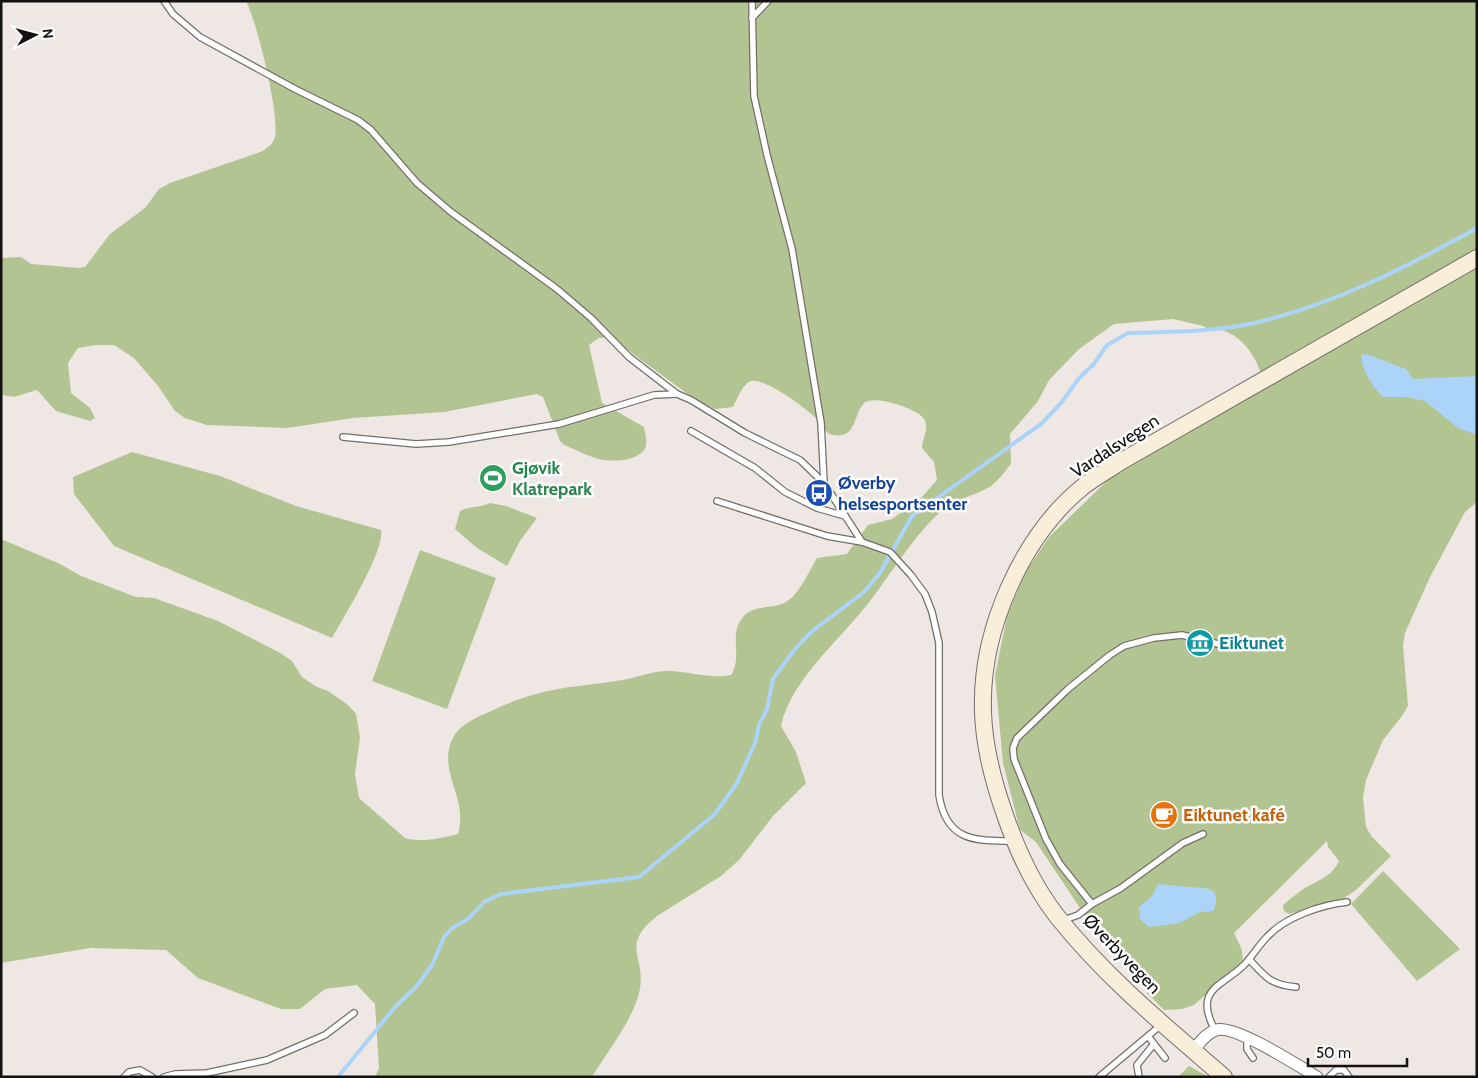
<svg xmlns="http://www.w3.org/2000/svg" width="1478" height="1078" font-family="Cabin,sans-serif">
<rect width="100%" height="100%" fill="#eee7e4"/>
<g fill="#b2c492">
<path d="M246,1H1477V502L1465,512L1430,577L1405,633L1403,645L1408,706L1402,716L1383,740L1366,780L1363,797L1366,827L1372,837L1391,856L1356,890L1341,900L1289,914L1284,911L1283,905C1289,900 1295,895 1302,890C1316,881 1332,877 1339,861L1328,847L1327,841L1234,933L1242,950L1243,962L1194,1005L1182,1009L1164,1010L1147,993L1142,973L1096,932L1036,842L1020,830L1003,763L995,676L1007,616L1025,573L1049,537L1110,478L1262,376C1254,351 1236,327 1208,329L1203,326L1173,319L1114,324L1079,349L1049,380L1038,401L1010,434L1011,464C1005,471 999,480 991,486C975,496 954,499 940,512C912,538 893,571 870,601C842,638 791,679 781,726L796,752L806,783L773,816L739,860L721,876L657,916C618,947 648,957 639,993C632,1021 607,1052 592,1077H375L379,1068L375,1004L357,985L325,989L300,1009H281L198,978L166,950L90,948L1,963V539L60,564L81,576L136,597L154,598L218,621L282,654L292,661L302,677L317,687L328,691L348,705L356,714L360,738L355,774L359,798L405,838C421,843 442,838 458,834C468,800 441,776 450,745C456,726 473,719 489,712C504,705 520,698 536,694C564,686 593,685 622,680C639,677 654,670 671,671C692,672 710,679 731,675C743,658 728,634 743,617C755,603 775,611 789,600C799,593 810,570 817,558L847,554L868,525L892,519L921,498L937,480L934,462L922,448C922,438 930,429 924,419C919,409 873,394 864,403C853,415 857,439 833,435C825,434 822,425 817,419C808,410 761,374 749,382C741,387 737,400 733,407L715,409L693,398L610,337L599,338L589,345L602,403L644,427C645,432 647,440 646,446C642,460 616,462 604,460C591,458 577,450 564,445L560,441L543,397L537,394L444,412L353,418L287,428L207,425L185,418L175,411L158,386L134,358L114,345H96L78,348L68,363L71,393L90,408L95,418L90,421L56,411L37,390L14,397L2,395L1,258L21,257L31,264L79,268L85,267L110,234L145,208L159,189L170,183L263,151C268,147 273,144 275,137C280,116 257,22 246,1Z"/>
<path d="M132,452L220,476L296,506L381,530C385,551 344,616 332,638L114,546L74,494L73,477Z"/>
<path d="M490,503L506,506L537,518L520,541L507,566L477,548L455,529L460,511C470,506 480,508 490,503Z"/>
<path d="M420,550L496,578L447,709L372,681Z"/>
<path d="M1383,871L1460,949L1417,981L1351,904Z"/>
<path d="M1189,1066L1209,1077H1178Z"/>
</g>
<g fill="#acd4f9">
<path d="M1366,354L1406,369L1413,379L1477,376V435L1458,428L1425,401L1407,397H1383C1372,387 1362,370 1361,355Z"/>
<path d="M1158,884L1211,889C1218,895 1217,904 1213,911L1201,912L1179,923L1149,927L1140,919L1139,907L1152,896Z"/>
</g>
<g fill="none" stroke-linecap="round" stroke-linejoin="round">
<path stroke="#acd4f9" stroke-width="4" d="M338,1077L395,1007L417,986L432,965L444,937L452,928L468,919L484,902L501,894L639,877L715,814L737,783L755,743L759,725L767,709L773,679L794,650L811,632L864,592L880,573L912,516L1041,424L1062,402L1079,378L1093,365L1107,345L1128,333C1168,332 1210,332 1250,324C1331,306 1405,268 1477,228"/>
<g stroke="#746e6b" stroke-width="8">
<g id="service">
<path d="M164,1L173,14L200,37L295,89L358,120L371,130L417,183L451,212L557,289L591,318L629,357L677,394L691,400L745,433L800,460L824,483"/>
<path d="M752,1L754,96L767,155L792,249L821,423L824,483L862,542"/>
<path d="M752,18L768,1"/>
<path d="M691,431L755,468L785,492L817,508L845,516"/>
<path d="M343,437L416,444L449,442L559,424L654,395L677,394"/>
<path d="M717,501L827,536L862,542L890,552L911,575L925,594L932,612L939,643V795C946,841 974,841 1013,841"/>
<path d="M1092,904L1121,888L1183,843L1203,834"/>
<path d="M1064,920L1078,915L1092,904L1060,864L1046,839L1014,759L1013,748L1017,738L1068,689L1110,655L1124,646L1154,638L1182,635L1222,645"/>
<path d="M1249,959C1265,977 1271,985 1296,987"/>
<path d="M1215,1030C1192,988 1224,986 1245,964C1253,955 1259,945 1267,937C1285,917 1321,905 1347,902"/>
<path d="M1247,1038V1049L1253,1058"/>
<path d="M1154,1044L1165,1058"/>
<path d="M124,1077L129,1072L140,1070L152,1077"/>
<path d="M164,1077L175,1074L207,1073L267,1060L325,1035L354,1013"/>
<path d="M1099,1077L1161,1025"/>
<path d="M1139,1077L1137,1065L1154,1044L1148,1036"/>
<path d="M1329,1077L1336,1070H1344L1349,1077"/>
</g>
</g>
<g stroke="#746e6b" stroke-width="13">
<path id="minor" d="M1193,1050C1200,1043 1206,1033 1216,1030C1234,1024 1299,1066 1317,1077"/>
</g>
<g stroke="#746e6b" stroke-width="18">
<path id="secondary" d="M1224,1077C1165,1026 1104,976 1056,915C1033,885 1017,850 1005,815C993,781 984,747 983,712C980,631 1022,535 1085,485C1096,477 1108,470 1120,462L1477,258"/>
</g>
<use href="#service" stroke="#fff" stroke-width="5.5"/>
<use href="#minor" stroke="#fff" stroke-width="11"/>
<use href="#secondary" stroke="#f8eeda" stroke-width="16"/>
</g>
<defs>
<g id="stadium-disc" transform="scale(1.4375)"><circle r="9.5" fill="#2e9e5b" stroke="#fff"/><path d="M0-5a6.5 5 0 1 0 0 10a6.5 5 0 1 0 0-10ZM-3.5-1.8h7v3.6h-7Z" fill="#fff"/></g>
<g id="bus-disc" transform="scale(1.4375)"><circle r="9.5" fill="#1a4fb4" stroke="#fff"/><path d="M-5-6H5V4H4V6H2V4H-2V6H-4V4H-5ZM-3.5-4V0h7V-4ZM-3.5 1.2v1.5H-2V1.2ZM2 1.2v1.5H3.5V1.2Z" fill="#fff"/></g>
<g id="museum-disc" transform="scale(1.4375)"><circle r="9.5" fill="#0f9aa8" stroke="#fff"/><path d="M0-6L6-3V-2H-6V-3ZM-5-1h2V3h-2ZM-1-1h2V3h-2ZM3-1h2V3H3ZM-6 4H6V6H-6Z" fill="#fff"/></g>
<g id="cafe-disc" transform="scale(1.4375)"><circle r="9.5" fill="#e8710a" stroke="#fff"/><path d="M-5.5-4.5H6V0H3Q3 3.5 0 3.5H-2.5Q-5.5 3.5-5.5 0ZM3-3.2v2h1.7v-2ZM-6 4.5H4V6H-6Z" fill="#fff"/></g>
</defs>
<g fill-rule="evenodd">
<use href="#stadium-disc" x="493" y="478"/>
<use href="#bus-disc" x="819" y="493"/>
<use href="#museum-disc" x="1200" y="643"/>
<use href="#cafe-disc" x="1164" y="815"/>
</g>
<g text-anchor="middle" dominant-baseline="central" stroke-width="5" stroke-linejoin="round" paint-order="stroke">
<g font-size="18" fill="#141111" stroke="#fff">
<text transform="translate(1115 446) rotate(-33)">Vardalsvegen</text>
<text transform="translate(1122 954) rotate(46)">Øverbyvegen</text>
</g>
<g font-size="18" font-weight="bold" fill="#27864d" stroke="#fff" text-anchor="start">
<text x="512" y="468">Gjøvik<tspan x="512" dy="21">Klatrepark</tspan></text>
</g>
<g font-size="18" font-weight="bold" fill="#164399" stroke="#fff" text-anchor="start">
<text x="838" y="483">Øverby<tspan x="838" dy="21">helsesportsenter</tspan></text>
</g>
<g font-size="18" font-weight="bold" fill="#0d838f" stroke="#fff" text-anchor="start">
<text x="1219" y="643">Eiktunet</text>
</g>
<g font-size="18" font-weight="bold" fill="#c56008" stroke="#fff" text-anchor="start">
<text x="1183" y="815">Eiktunet kafé</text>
</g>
</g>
<rect width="1478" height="1078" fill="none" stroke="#141111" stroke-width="5"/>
<g transform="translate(35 35) rotate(84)" stroke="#ffffff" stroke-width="4" paint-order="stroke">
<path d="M0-4L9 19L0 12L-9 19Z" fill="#141111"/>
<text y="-8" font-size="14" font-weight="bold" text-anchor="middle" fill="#141111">N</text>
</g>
<path d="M1308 1058v8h99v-8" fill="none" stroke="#141111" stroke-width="2.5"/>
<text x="1316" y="1058" font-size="15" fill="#141111" stroke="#ffffff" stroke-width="4" paint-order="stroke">50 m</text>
</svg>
